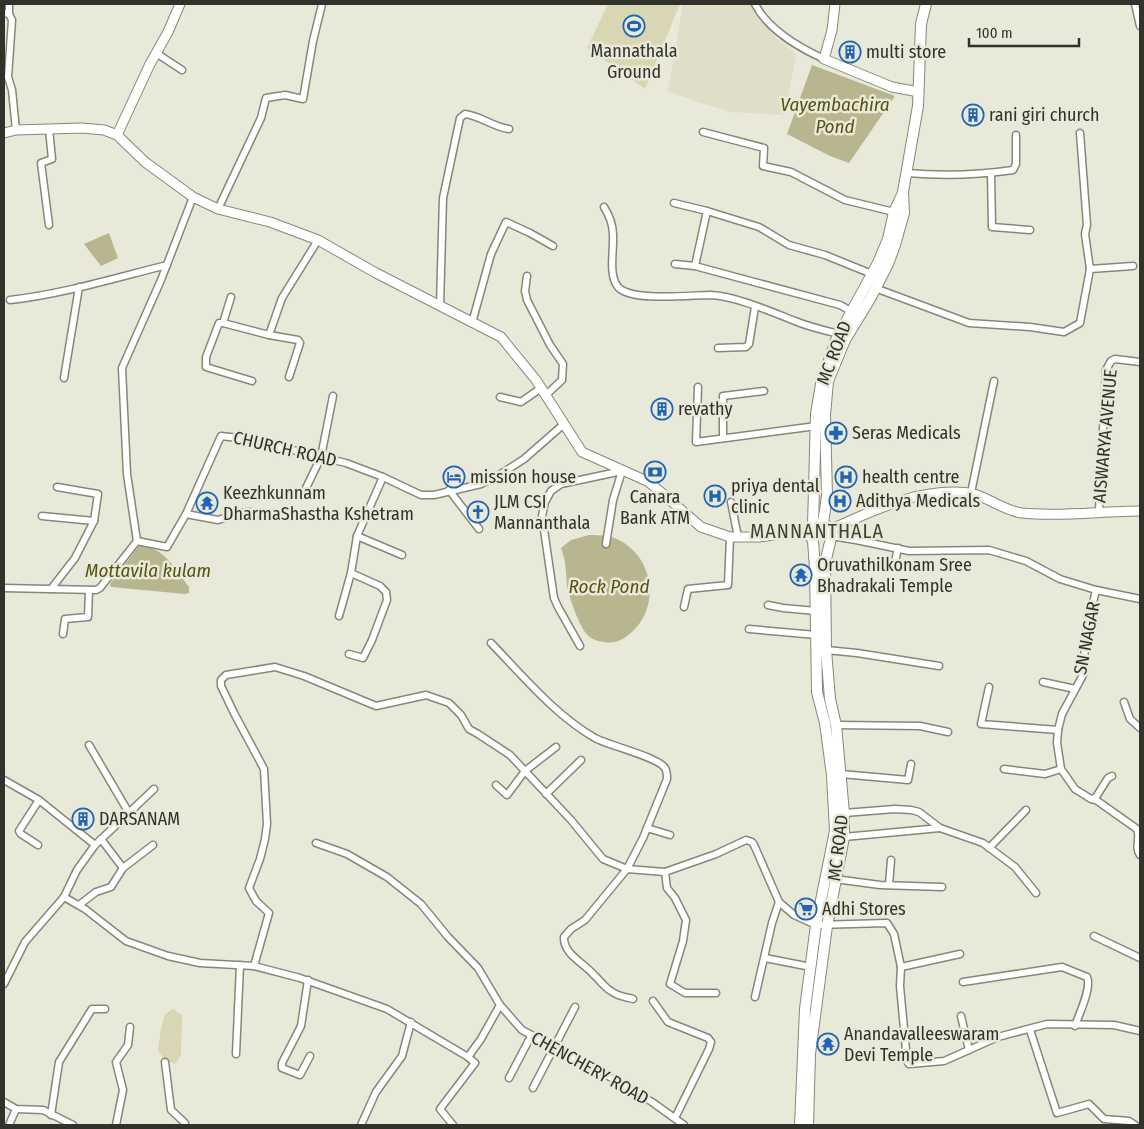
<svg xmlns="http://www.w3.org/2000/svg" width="1144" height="1129" font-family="'Fira Sans Condensed',sans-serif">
<rect width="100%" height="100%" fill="#e9e9d9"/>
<g fill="#dfdec8">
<path d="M683,4H750L762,21L775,37L796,54L785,115L732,112L697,102L668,91Z"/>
<path d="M717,486L726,500L710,507L706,492Z"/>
</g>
<g fill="#d8d6b3">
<path d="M608,4H680L645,89L587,48Z"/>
<path d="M173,1009L182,1015L181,1055L175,1064L164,1059L158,1050L161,1028L165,1014Z"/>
</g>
<g fill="#b8b68f">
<path d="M812,65L895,96L849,163L830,156L787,134Z"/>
<path d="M109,233L118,258L101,266L84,244Z"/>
<path d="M589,535C595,535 602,535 608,536C651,547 664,603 632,632C623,640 615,644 604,642C596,641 590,639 585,632C578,622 569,597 567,586C566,573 566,561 561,548L571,540Z"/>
<path d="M139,546C164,546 176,570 189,587V593L185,594L111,587L110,584Z"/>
</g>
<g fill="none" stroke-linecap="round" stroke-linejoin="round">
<g stroke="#878779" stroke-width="9">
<g id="street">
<path d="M9,4V14"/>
<path d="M755,4C768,30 798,47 824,59"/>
<path d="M1135,4L1140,26"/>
<path d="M4,13L9,14L12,20L8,77L12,90L16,130"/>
<path d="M156,53L182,70"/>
<path d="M49,129L52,159L41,163L49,225"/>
<path d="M703,132L764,148L763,166L791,172L845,200L894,212"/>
<path d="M1080,133L1087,225L1085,234L1090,269L1133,266"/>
<path d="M907,173C942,176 978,175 1013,170L1016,164V135"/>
<path d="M991,173L992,227L1030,230"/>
<path d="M674,203L707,211"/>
<path d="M604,207C609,215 613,226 613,235C614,250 608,275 618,287C631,302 691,295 711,295C735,296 772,312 795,321C809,327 824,330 839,334"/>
<path d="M218,209L261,118L266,98L285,95L303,99L313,41L322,4"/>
<path d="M675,264L695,266"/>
<path d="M527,276L525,291L527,300L550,345L563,364L562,380L546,395"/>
<path d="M875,288L969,323L1030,327L1064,332L1080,323L1090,269"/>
<path d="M231,297L223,323L269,335L298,340L300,343L289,377"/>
<path d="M10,300C63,294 115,278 167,265"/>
<path d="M440,306L443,198L460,118L465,114C481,116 493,127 509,129"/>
<path d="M851,311L840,305L695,266L707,211L759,227L789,245L825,255L872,274"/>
<path d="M223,323H219L206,357V367L252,381"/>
<path d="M472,323L491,254L506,222L530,233L553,246"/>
<path d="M269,335L282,298L318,240"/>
<path d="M718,348L746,347L749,344L755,307"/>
<path d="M64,378L79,287"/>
<path d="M698,387L696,442L816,426"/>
<path d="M500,397L521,402L541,388"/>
<path d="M723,438V396L764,391"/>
<path d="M306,488L321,457L333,396"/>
<path d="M449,490L479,529"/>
<path d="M971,493L994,381"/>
<path d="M731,502L738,537"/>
<path d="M1099,511L1106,370L1111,361L1115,359L1140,362"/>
<path d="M186,514L218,520L240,513L249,512L272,516"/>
<path d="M42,516L94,521"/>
<path d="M357,536L402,555"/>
<path d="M831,536L856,540L909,551L989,550L1026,561L1060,579L1096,590L1085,637L1084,673L1062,714L1058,730L1057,743L1061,769L1075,789L1091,799L1096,800L1137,829C1141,838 1134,847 1140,855"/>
<path d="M137,541L167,547L186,514L221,436L247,439L346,463L383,477L421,495H434L481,484L496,477L524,459L564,424"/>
<path d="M137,541L127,474L122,368L161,280L193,197"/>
<path d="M895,562L898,548"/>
<path d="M4,588L96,590L100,588L137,541"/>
<path d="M51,589L75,558L94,521L98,494L57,487"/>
<path d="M1096,590L1140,599"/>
<path d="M768,605L783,608L816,611"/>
<path d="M684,607L688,589L728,585L730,537"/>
<path d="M339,616L351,573L357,536L383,477"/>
<path d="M749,629L816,635"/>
<path d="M63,634L65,619L88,617L89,590"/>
<path d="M491,643C523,676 555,715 595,738C610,746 658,757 665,768C667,771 667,776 667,779L643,838L627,869L585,920L571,929L564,937C563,954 584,963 594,975C600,980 604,987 611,991C617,996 625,997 633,999"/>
<path d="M580,646L558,607L554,598L542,516L545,502L551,491L561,484L622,471L613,500L606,544"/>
<path d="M826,650L857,653L939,666"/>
<path d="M349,654L363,658L372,640L387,600L386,592L380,586L351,573"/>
<path d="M1043,682L1075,689"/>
<path d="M989,687L981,724L1058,730"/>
<path d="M1124,702L1130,719L1140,728"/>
<path d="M836,725L920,726L948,732"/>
<path d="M89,745L129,813"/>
<path d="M1004,769L1045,774L1061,769"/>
<path d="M841,774L908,780L911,764"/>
<path d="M4,780L39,800L95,845"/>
<path d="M496,785L507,795L525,771L556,747"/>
<path d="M546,794L581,760"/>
<path d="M1092,799L1096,797L1108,778L1112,776"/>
<path d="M844,813L895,809L911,810L919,812L940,828L983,843L1015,867L1036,893"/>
<path d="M647,828L670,835"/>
<path d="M844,837L940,828"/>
<path d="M101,839L123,868"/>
<path d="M38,845L21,834L19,831L39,800"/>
<path d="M989,848L1026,810"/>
<path d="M665,872L667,888L675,898L686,920L683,941L670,984L685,993H716"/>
<path d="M835,879L880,885L942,887"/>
<path d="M889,885L891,860"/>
<path d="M64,897L77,870L95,845L154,789"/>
<path d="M79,905L96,892L111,887L123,868L153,845"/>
<path d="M1094,936L1140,958"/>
<path d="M765,958L811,967"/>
<path d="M254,966L269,913L256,901L249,888L260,859L265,839L267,824L264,769L234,713L221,686V680L226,675L275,667L304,676L376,706L426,695L449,703L461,715L469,729L478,734L510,755L571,820L603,859L627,869L665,872L716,854L746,840L752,842L754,845L779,902L794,915L816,925L887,923L894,934L901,967L900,986L907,1061L909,1064L944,1061L998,1037L1047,1024L1114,1025L1140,1031"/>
<path d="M901,967L960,954"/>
<path d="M308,980L301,1026L282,1063V1068L300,1075L310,1056"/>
<path d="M963,982L1062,967L1087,977C1092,988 1079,1014 1075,1026"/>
<path d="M4,984L25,942L64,897L85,909L126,941L168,956L200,963L254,966L300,978L387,1009L468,1057L481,1039L500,1005L478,968L448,937L421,904L387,877L347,854L316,843"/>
<path d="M755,997L772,923L779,902"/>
<path d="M653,1001L668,1022L708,1038L711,1042L709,1049L675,1118"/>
<path d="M500,1005L522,1030L610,1077L652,1102L684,1125"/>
<path d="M961,1016L969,1050"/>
<path d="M1030,1030L1057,1113L1089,1104L1104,1119L1129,1121L1135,1125"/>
<path d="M236,1054L240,965"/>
<path d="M165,1062L171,1110L185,1123L184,1125"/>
<path d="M509,1078L531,1036"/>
<path d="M533,1088L575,1007"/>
<path d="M4,1102L16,1109L43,1110L73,1125"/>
<path d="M51,1115L59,1062L92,1009H105"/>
<path d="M9,1125L16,1109"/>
<path d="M116,1125L123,1090L116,1062L128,1045L130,1027"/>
<path d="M361,1125L376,1092L402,1056L411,1022"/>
<path d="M453,1125L440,1109L475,1063L468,1057"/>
</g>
</g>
<g stroke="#878779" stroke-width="11">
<g id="secondary">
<path d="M835,4L832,30L824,59L892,87L919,92"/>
<path d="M4,133L16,130L82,128L104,130L117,135L145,162L193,197L218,209L270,222L318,240L376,273L501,337L536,380L582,452L649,482L701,527L730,537H759L788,533L810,535"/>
<path d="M117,135L150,64L168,32L180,4"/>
<path d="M831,529C875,510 920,487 969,493C985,495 1004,511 1022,513C1061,517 1101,511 1140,511"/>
</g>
</g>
<g stroke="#878779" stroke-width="12">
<g id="primary">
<path d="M823,523L827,496L825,415L828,381L845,340L870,299L888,264L895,245L904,213L903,192L918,106L921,24L926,4"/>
<path d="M813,526L816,414L821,384L836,340L878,263L888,239L894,212L902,195"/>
<path d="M800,1125L805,1009L816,925L835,831L832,775L825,723L817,692L815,568L813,541L810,535L813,526L823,523L831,529L832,534L825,563L826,650L830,699L836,725L844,813V837L827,926L810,1054L808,1125"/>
</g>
</g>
<use href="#street" stroke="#fff" stroke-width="6"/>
<use href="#secondary" stroke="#fff" stroke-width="9"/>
<use href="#primary" stroke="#fff" stroke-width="10"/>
</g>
<defs>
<g id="stadium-ring" transform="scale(1.125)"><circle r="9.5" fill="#e9e9d9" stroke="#2065b5" stroke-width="1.5"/><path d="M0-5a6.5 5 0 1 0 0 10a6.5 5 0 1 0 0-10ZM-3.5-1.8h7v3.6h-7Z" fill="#2065b5"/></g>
<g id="building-ring" transform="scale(1.125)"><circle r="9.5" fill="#e9e9d9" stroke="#2065b5" stroke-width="1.5"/><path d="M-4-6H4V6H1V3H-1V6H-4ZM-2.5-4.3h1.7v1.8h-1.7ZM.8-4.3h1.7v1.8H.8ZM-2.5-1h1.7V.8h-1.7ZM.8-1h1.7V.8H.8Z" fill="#2065b5"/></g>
<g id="pharmacy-ring" transform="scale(1.125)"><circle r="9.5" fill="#e9e9d9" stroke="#2065b5" stroke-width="1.5"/><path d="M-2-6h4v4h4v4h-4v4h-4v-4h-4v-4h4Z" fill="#2065b5"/></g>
<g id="bank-ring" transform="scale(1.125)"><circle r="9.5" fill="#e9e9d9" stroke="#2065b5" stroke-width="1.5"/><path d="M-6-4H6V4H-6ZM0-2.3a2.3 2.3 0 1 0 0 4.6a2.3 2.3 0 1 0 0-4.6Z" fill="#2065b5"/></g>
<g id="hotel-ring" transform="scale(1.125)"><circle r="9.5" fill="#e9e9d9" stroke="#2065b5" stroke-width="1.5"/><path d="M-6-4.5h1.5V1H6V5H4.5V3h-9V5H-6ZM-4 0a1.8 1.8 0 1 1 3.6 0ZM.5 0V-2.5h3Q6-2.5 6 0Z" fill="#2065b5"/></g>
<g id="hospital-ring" transform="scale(1.125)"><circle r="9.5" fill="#e9e9d9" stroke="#2065b5" stroke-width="1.5"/><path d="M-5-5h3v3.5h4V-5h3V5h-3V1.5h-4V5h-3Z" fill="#2065b5"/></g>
<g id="temple-ring" transform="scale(1.125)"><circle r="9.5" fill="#e9e9d9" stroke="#2065b5" stroke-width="1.5"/><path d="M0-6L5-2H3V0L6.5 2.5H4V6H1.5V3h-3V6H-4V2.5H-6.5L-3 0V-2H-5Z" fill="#2065b5"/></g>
<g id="church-ring" transform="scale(1.125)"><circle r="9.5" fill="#e9e9d9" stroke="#2065b5" stroke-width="1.5"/><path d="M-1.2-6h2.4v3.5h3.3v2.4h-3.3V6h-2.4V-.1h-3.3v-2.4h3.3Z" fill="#2065b5"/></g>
<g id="supermarket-ring" transform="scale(1.125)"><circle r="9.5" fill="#e9e9d9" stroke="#2065b5" stroke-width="1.5"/><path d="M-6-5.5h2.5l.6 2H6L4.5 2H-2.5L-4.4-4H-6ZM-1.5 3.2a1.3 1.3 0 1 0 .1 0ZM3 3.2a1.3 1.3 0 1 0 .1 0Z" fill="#2065b5"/></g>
</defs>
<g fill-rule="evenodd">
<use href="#stadium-ring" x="634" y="26"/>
<use href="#building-ring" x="850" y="52"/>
<use href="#building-ring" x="973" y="115"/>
<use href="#building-ring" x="662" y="409"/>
<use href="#pharmacy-ring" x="836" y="433"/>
<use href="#bank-ring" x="655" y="472"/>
<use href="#hotel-ring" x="454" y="477"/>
<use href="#hospital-ring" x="846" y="477"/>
<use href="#hospital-ring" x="715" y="496"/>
<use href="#hospital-ring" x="840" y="501"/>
<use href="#temple-ring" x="207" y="503"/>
<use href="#church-ring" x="478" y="512"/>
<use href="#temple-ring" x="801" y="575"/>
<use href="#building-ring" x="83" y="819"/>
<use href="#supermarket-ring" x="806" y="909"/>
<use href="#temple-ring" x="828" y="1044"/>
</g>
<g text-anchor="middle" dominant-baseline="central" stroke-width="5" stroke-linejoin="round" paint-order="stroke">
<g font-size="18" fill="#32322c" stroke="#e9e9d9" text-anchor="start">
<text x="634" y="51" text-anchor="middle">Mannathala<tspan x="634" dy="21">Ground</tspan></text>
<text x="866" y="52">multi store</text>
<text x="989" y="115">rani giri church</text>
<text x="678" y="409">revathy</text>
<text x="852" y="433">Seras Medicals</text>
<text x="470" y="477">mission house</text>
<text x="862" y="477">health centre</text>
<text x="731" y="486">priya dental<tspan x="731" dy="21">clinic</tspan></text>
<text x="223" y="493">Keezhkunnam<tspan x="223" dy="21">DharmaShastha Kshetram</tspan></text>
<text x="655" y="497" text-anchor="middle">Canara<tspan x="655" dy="21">Bank ATM</tspan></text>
<text x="856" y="501">Adithya Medicals</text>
<text x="494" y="502">JLM CSI<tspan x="494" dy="21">Mannanthala</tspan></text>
<text x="817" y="565">Oruvathilkonam Sree<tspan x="817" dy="21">Bhadrakali Temple</tspan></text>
<text x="99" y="819">DARSANAM</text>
<text x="822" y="909">Adhi Stores</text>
<text x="844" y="1034">Anandavalleeswaram<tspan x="844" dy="21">Devi Temple</tspan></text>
</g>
<g font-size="18" fill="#32322c" stroke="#e9e9d9">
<text transform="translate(834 353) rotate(-69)">MC ROAD</text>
<text transform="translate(1105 436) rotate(-85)">AISWARYA AVENUE</text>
<text transform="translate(285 449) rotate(13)">CHURCH ROAD</text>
<text transform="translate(1087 638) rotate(-79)">SN NAGAR</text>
<text transform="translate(838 848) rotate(-83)">MC ROAD</text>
<text transform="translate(590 1068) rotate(29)">CHENCHERY ROAD</text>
</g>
<g font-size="19" font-style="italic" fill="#575210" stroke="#e9e9d9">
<text x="835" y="104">Vayembachira<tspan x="835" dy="22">Pond</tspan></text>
<text x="148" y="570">Mottavila kulam</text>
<text x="609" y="586">Rock Pond</text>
</g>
<g font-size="20" letter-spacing="1" fill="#414135" stroke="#e9e9d9">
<text x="817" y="531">MANNANTHALA</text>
</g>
</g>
<rect width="1144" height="1129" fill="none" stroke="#32322c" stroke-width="10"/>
<path d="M969 38v8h110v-8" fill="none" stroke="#32322c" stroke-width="2.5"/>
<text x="976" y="38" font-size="15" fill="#32322c" stroke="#e9e9d9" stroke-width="4" paint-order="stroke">100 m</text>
</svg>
